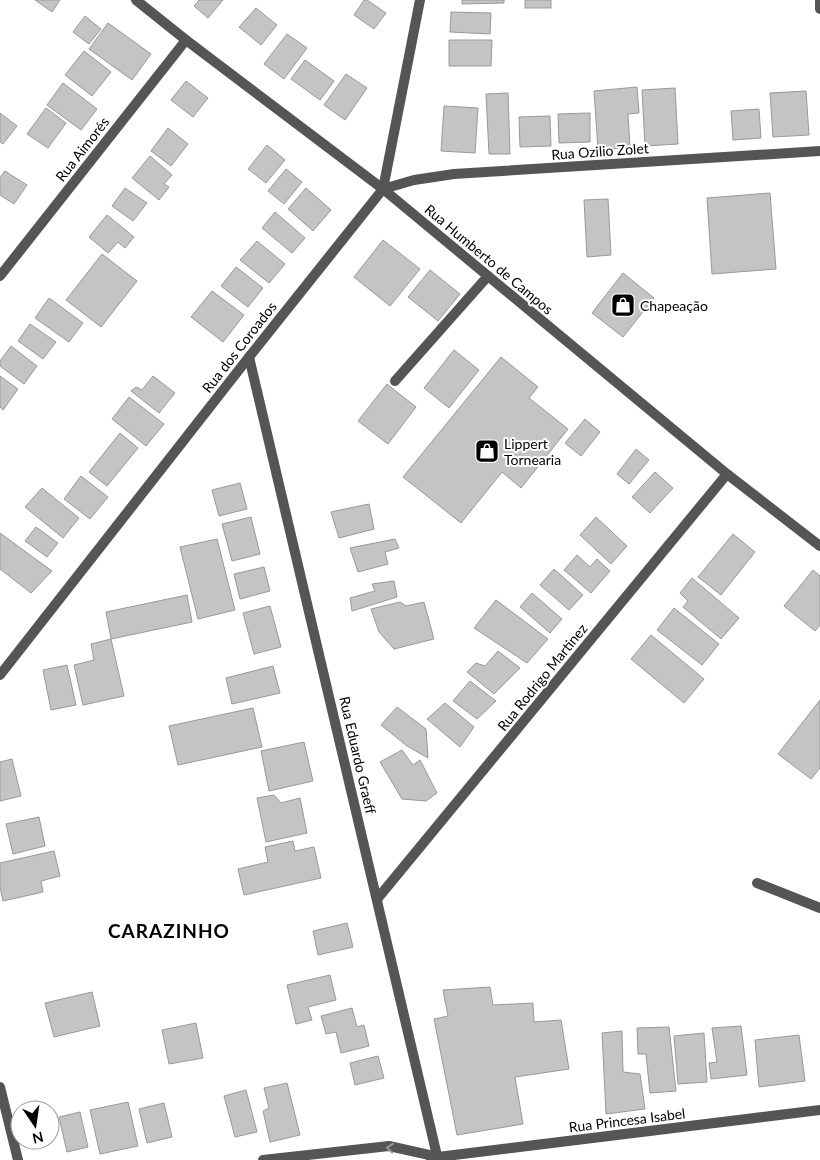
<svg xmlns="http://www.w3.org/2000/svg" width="820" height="1160" font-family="Lato,sans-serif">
<rect width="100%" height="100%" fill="#fff"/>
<g fill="#c4c4c4" stroke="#999">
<path d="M35,0H60L52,12Z"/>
<path d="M199,0H223L208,18L194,6Z"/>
<path d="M364,0H367L386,13L374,29L354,15Z"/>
<path d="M462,0H504V3L462,4Z"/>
<rect x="525" y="0" width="26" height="8"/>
<path d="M256,8L277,25L261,45L239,27Z"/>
<path d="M451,12L491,13L490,34L450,32Z"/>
<path d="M85,16L101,29L89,44L73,32Z"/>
<path d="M108,23L151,54L132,80L89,49Z"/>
<path d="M287,34L307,48L284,79L264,64Z"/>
<path d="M449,40H492L491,66H449Z"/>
<path d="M84,51L111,72L92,96L65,75Z"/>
<path d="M305,60L334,81L320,100L291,79Z"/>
<path d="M346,74L367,88L345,120L324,105Z"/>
<path d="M186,81L208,98L193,117L171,100Z"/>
<path d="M63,83L97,109L81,130L47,105Z"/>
<path d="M637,87L639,113L628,114L630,147L598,150L594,91Z"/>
<path d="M675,88L678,144L645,146L642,90Z"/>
<path d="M806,91L809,135L773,137L770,93Z"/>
<path d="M508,93L510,154H489L486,94Z"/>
<path d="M444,106L478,108L475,153L441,151Z"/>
<path d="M46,108L66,123L48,148L27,134Z"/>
<path d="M759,109L761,138L733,140L731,111Z"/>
<path d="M0,113L17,126L3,144L0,142Z"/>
<path d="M590,113V142L559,143L558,114Z"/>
<path d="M550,116L551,146L520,147L519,117Z"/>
<path d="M168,128L188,144L171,166L151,151Z"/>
<path d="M267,145L285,160L266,183L248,169Z"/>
<path d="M150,156L172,175L164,184L169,187L159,200L132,178Z"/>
<path d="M286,169L302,182L284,204L268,191Z"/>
<path d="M5,171L27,185L14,204L0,195V177Z"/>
<path d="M125,188L147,203L133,221L112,206Z"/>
<path d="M306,188L331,210L313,231L288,209Z"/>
<path d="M770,193L776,269L712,274L707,198Z"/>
<path d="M608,199L611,255L587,257L584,200Z"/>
<path d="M275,212L305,238L292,253L262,228Z"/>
<path d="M107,215L134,237L125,248L118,242L108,253L89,237Z"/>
<path d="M383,240L420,269L390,306L354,277Z"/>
<path d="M257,241L285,264L269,283L240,260Z"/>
<path d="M102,254L137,281L101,327L66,300Z"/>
<path d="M236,267L263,288L248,307L221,286Z"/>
<path d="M430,270L460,294L438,321L408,297Z"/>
<path d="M623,273L654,298L623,337L592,313Z"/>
<path d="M212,291L244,315L223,342L191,317Z"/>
<path d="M49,298L83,323L69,342L35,318Z"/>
<path d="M30,324L56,342L43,359L18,341Z"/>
<path d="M11,346L37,366L24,384L0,366V361Z"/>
<path d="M454,350L479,370L449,408L424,388Z"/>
<path d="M501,357L538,387L529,398L568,429L521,488L502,472L461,523L403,477Z"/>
<path d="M0,376L18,389L3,410L0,407Z"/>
<path d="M153,376L175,393L159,413L131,391L136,387L142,390Z"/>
<path d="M387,384L416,407L388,444L358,421Z"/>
<path d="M129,397L164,424L146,446L112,419Z"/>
<path d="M585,419L600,432L581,456L565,443Z"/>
<path d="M120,433L138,448L107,486L89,472Z"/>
<path d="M636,449L649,460L629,484L617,474Z"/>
<path d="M655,472L673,488L650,513L632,497Z"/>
<path d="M81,476L108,497L90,519L64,499Z"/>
<path d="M240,483L247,509L219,516L212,490Z"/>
<path d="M42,488L79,518L63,538L25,507Z"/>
<path d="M369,504L374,529L339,538L331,512Z"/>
<path d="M251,517L260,554L232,561L222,524Z"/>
<path d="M596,517L627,546L611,564L580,535Z"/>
<path d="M36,527L58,543L47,557L25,541Z"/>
<path d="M0,533L52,571L31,593L0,569Z"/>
<path d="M733,534L755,552L721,595L698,577Z"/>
<path d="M217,539L235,610L198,619L180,547Z"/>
<path d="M395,539L399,548L385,552L388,564L358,572L350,548Z"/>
<path d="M577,555L590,567L597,559L610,571L591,593L564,570Z"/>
<path d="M264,567L270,591L240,599L234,574Z"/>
<path d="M554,569L583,595L569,610L540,585Z"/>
<path d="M813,570L820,576V625L815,631L784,606Z"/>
<path d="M692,578L739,618L721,639L683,607L688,601L680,593Z"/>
<path d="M394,581L397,597L352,611L350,598L375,591L372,584Z"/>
<path d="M532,593L562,619L550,633L520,607Z"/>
<path d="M187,595L192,622L111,639L106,612Z"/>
<path d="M496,600L548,639L527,663L474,628Z"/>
<path d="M400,602L406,606L424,602L434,639L394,649L379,632L371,609Z"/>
<path d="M270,606L281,647L254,654L243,613Z"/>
<path d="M674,608L719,644L702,665L657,630Z"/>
<path d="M651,635L704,679L684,703L631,659Z"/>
<path d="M111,639L124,696L83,705L74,665L94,660L91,644Z"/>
<path d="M498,651L520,668L494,694L467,672L476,663L485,666Z"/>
<path d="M67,665L76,705L51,710L43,670Z"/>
<path d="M273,666L280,693L232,704L226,678Z"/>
<path d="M470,681L496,701L477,719L453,701Z"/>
<path d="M820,700V768L811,779L778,754Z"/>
<path d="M445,703L474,727L460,747L427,719Z"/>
<path d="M397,707L426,729L428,758L407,746L381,725Z"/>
<path d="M253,708L262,747L178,765L169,726Z"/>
<path d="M304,742L313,781L269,791L261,751Z"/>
<path d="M402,750L413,765L420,760L437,793L426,801L402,799L380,762Z"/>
<path d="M12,759L21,796L0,801V762Z"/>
<path d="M274,795L281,803L300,798L307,833L266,842L257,798Z"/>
<path d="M39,817L45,846L13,854L6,824Z"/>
<path d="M293,841L295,851L314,847L321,878L244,895L238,869L268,862L265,847Z"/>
<path d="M54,851L60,876L41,881L43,892L3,901L0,887V863Z"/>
<path d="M347,923L353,947L318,955L313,931Z"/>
<path d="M330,975L336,1000L308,1007L312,1020L296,1024L287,985Z"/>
<path d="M490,987L493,1005L533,1003L534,1022L561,1020L569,1069L515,1077L523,1124L457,1135L434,1019L448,1016L443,990Z"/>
<path d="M92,992L100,1026L54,1037L45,1003Z"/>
<path d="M352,1008L357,1027L364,1025L369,1046L341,1053L336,1032L326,1034L321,1016Z"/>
<path d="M196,1023L203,1058L169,1064L162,1030Z"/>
<path d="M741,1026L747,1075L711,1079L709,1063L717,1062L712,1028Z"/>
<path d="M669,1027L676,1091L650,1093L646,1054H638L637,1028Z"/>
<path d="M622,1031L623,1072L640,1074L645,1109L606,1114L602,1033Z"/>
<path d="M704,1033L707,1082L678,1084L674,1036Z"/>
<path d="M799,1035L805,1081L759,1087L755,1040Z"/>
<path d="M378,1056L384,1078L355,1085L350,1063Z"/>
<path d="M287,1083L300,1135L270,1142L263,1111L269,1108L264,1088Z"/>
<path d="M246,1090L257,1132L235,1137L224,1096Z"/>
<path d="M128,1102L138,1146L100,1154L90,1110Z"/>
<path d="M164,1103L172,1137L147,1143L139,1109Z"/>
<path d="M80,1112L88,1147L67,1152L59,1117Z"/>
</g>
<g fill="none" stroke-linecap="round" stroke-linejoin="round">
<path stroke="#555" stroke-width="10" d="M395,381L488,276"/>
<g stroke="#555" stroke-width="10">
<path d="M136,0L186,40L383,189L420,0"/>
<path d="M820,0V9"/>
<path d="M0,276L186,40"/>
<path d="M249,357L438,1160"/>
<path d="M757,883L820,908"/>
<path d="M378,898L727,474"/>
<path d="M0,1087L18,1160"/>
<path d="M263,1160L389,1146L438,1157"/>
<path d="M431,1160L438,1157L820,1110"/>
</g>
<g stroke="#555" stroke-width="10">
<path d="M383,189L727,474L820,546"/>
<path d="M383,189L414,180L454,174L820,151"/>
<path d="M0,675L249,357L383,189"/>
</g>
</g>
<defs><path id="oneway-chevron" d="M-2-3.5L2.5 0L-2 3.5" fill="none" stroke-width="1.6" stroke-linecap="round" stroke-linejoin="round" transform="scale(1.25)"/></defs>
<use stroke="#999" href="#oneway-chevron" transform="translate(390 1148) rotate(-175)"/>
<defs>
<g id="shop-square" transform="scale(1.25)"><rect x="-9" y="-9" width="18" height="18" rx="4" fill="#000" stroke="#fff"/><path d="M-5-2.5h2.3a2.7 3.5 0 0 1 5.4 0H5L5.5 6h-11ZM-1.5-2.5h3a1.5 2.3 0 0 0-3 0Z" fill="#fff"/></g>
</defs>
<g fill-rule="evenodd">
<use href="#shop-square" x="623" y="305"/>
<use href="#shop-square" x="487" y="451"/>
</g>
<g text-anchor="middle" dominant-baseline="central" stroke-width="4" stroke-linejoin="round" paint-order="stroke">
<g font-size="14" fill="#000" stroke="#fff">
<text transform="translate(82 149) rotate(-52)">Rua Aimorés</text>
<text transform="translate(600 151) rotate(-4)">Rua Ozilio Zolet</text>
<text transform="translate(489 259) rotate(40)">Rua Humberto de Campos</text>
<text transform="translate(239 347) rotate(-52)">Rua dos Coroados</text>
<text transform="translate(542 677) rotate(-51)">Rua Rodrigo Martinez</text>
<text transform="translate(358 755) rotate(77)">Rua Eduardo Graeff</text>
<text transform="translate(627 1120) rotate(-7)">Rua Princesa Isabel</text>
</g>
<g font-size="14" fill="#000" stroke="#fff" text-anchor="start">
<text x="640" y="305">Chapeação</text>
<text x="504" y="443">Lippert<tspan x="504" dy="16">Tornearia</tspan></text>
</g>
<g font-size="19" font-weight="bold" letter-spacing="1" fill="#000" stroke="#fff">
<text x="169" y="930">CARAZINHO</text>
</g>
</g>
<g transform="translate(35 1125) rotate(167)"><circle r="24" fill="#ffffff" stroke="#999999"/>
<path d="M0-4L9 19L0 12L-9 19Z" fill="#000000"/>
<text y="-8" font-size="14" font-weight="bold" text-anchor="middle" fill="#000000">N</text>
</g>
</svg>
